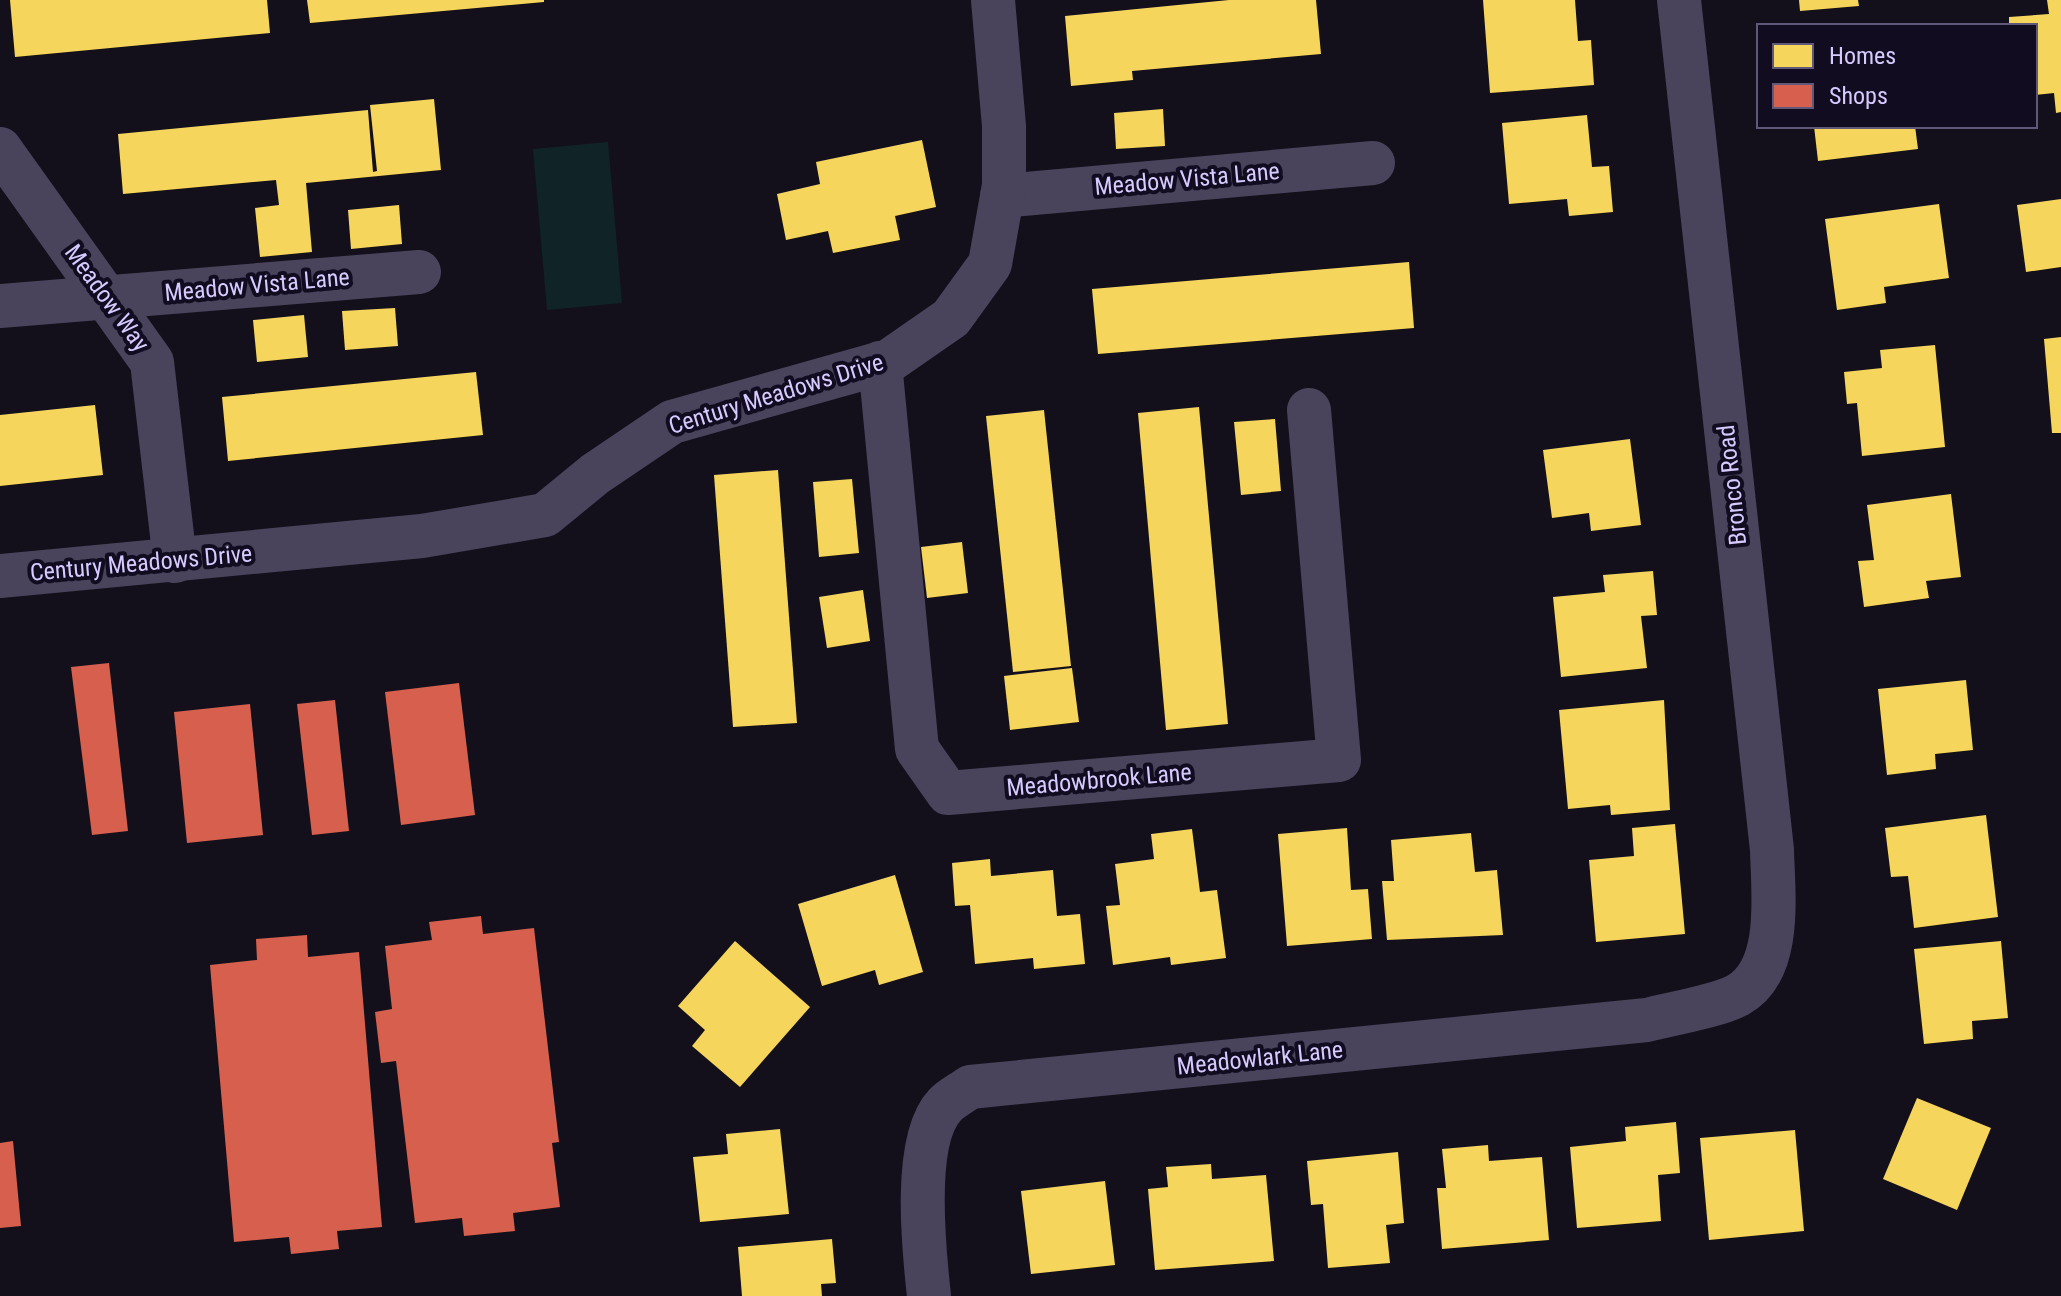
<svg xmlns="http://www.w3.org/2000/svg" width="2061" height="1296" font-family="'Roboto Condensed',sans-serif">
<rect width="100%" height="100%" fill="#13101b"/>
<path fill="#102327" d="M608,142L622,303L547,310L533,149Z"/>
<g fill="#f6d55c">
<path d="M10,0H267L270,33L15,57Z"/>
<path d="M307,0H544V2L310,23Z"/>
<path d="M1229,0H1316L1321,54L1132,71L1133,80L1071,86L1065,16Z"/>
<path d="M1483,0H1575L1578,41L1591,40L1594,85L1490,93Z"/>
<path d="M1799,0H1858L1859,6L1800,11Z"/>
<path d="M2047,0H2061V112L2056,113L2054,93L2035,95V26H2009V17L2049,14Z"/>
<path d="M434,99L441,170L306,183L312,252L260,257L255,208L279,205L276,180L123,194L118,134L368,110L373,172L377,171L370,105Z"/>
<path d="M1163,109L1165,146L1116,149L1114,113Z"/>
<path d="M1587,115L1592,167L1609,166L1613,212L1569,216L1567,199L1509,204L1502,123Z"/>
<path d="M1814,126H1915L1918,149L1818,161Z"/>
<path d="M922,140L936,207L895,216L900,240L833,253L828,231L786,240L777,194L820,184L816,162Z"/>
<path d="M2061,199V267L2026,272L2017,205Z"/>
<path d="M1939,204L1949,278L1884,287L1886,303L1837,310L1825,219Z"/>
<path d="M399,205L402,244L351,249L348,210Z"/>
<path d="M1409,262L1414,328L1098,354L1092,289Z"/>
<path d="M395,308L398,346L345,350L342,311Z"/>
<path d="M304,315L308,357L257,362L253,320Z"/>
<path d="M2061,337V433H2052L2044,339Z"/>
<path d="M1935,345L1945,447L1862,456L1857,403L1847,404L1844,372L1882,368L1880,350Z"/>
<path d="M476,372L483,435L228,461L222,397Z"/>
<path d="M95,405L103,475L0,486V415Z"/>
<path d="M1199,407L1228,724L1166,730L1138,413Z"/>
<path d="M1044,410L1071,666L1013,672L986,416Z"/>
<path d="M1275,419L1281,491L1241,495L1234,422Z"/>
<path d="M1630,439L1641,525L1591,531L1589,513L1552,518L1543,450Z"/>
<path d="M778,470L797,723L733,727L714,475Z"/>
<path d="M852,479L859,553L819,557L813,482Z"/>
<path d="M1951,494L1961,577L1926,581L1929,598L1864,607L1858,561L1874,560L1867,505Z"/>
<path d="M962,542L968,593L927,598L921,547Z"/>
<path d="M1653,571L1657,615L1641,616L1647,668L1561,677L1553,597L1605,592L1603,575Z"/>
<path d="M863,590L870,641L827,648L819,597Z"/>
<path d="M1072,668L1079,722L1010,730L1004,676Z"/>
<path d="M1966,680L1973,750L1935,754L1936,769L1887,775L1878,689Z"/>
<path d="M1664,700L1670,810L1611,815L1610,805L1568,809L1559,710Z"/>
<path d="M1986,815L1998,917L1914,928L1908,876L1891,877L1885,828Z"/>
<path d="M1675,824L1685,934L1596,942L1589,860L1634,856L1632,828Z"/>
<path d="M1347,828L1351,890L1368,889L1372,939L1287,946L1278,834Z"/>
<path d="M1192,829L1200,892L1217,890L1226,958L1171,965L1170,957L1113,965L1106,906L1120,905L1115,864L1154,859L1151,834Z"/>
<path d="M1471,833L1475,872L1497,870L1503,935L1387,940L1382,881H1394L1391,840Z"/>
<path d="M990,859L991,876L1053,870L1057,916L1080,914L1085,964L1034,969L1033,958L975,964L970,905L955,906L952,863Z"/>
<path d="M895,875L923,972L879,985L875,970L822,986L798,904Z"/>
<path d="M735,941L810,1007L740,1087L692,1046L705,1030L678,1006Z"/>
<path d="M2001,941L2008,1018L1972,1021L1973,1039L1924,1044L1914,949Z"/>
<path d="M1917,1098L1991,1128L1957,1210L1883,1179Z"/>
<path d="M1676,1122L1680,1173L1658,1175L1661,1221L1577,1228L1570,1147L1626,1141L1625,1127Z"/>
<path d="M780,1129L789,1214L700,1222L693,1157L728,1154L726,1134Z"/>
<path d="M1795,1130L1804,1231L1709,1240L1700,1138Z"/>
<path d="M1488,1145L1489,1161L1542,1157L1549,1240L1442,1249L1437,1188H1446L1442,1149Z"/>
<path d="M1398,1152L1404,1223L1386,1225L1390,1263L1328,1268L1323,1204L1311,1205L1307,1161Z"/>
<path d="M1211,1164L1212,1179L1266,1175L1274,1261L1155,1270L1148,1189L1168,1187L1166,1167Z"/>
<path d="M1105,1181L1115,1265L1031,1274L1021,1191Z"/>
<path d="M832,1239L836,1283L821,1284L822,1296H742L738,1247Z"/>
</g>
<g fill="#d6604d">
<path d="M109,663L128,831L92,835L71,667Z"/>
<path d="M459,683L475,815L401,825L385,692Z"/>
<path d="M335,700L349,831L312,835L297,704Z"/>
<path d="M250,704L263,835L187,843L174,712Z"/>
<path d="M481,916L483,934L534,928L559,1142L552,1143L560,1207L513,1213L515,1231L464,1236L462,1218L415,1223L396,1061L381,1063L375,1012L392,1009L385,946L432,940L429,922Z"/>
<path d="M307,935L308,957L359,952L382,1227L337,1231L339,1249L291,1254L289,1237L234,1242L210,965L257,960L256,939Z"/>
<path d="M13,1141L21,1226L0,1228V1143Z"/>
</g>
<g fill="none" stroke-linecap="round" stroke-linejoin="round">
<g stroke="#49445c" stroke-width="44">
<path d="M0,149L152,362L175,561"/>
<path d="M1002,196L1373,163"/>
<path d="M0,306L419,272"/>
<path d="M880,363L917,749L948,793L1339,760L1309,410"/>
<path d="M0,576L422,536L545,515L595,474L672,422L889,361L951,318L990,264L1004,185V126L993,0"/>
<path d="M929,1296C924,1251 912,1140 945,1105C952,1098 962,1093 970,1087L1647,1020C1670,1014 1718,1006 1738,995C1783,970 1773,893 1772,850L1679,0"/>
</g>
</g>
<g text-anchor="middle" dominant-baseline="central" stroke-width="8" stroke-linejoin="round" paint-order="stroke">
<g font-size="24" fill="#d6caff" stroke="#110c1f">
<text transform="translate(1187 179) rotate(-5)">Meadow Vista Lane</text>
<text transform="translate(257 285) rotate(-5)">Meadow Vista Lane</text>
<text transform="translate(107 298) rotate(54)">Meadow Way</text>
<text transform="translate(776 394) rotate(-17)">Century Meadows Drive</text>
<text transform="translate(1732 485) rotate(-96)">Bronco Road</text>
<text transform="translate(141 563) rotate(-5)">Century Meadows Drive</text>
<text transform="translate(1099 780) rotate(-5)">Meadowbrook Lane</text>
<text transform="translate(1260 1058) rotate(-6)">Meadowlark Lane</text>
</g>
</g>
<rect x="1757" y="24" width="280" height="104" fill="#110c1f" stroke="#605879" stroke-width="2"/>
<rect x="1773" y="44" width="40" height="24" fill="#f6d55c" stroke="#605879" stroke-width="2"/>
<text x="1829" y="64" font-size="24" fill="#d6caff">Homes</text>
<rect x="1773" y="84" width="40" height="24" fill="#d6604d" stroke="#605879" stroke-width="2"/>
<text x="1829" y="104" font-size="24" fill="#d6caff">Shops</text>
</svg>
